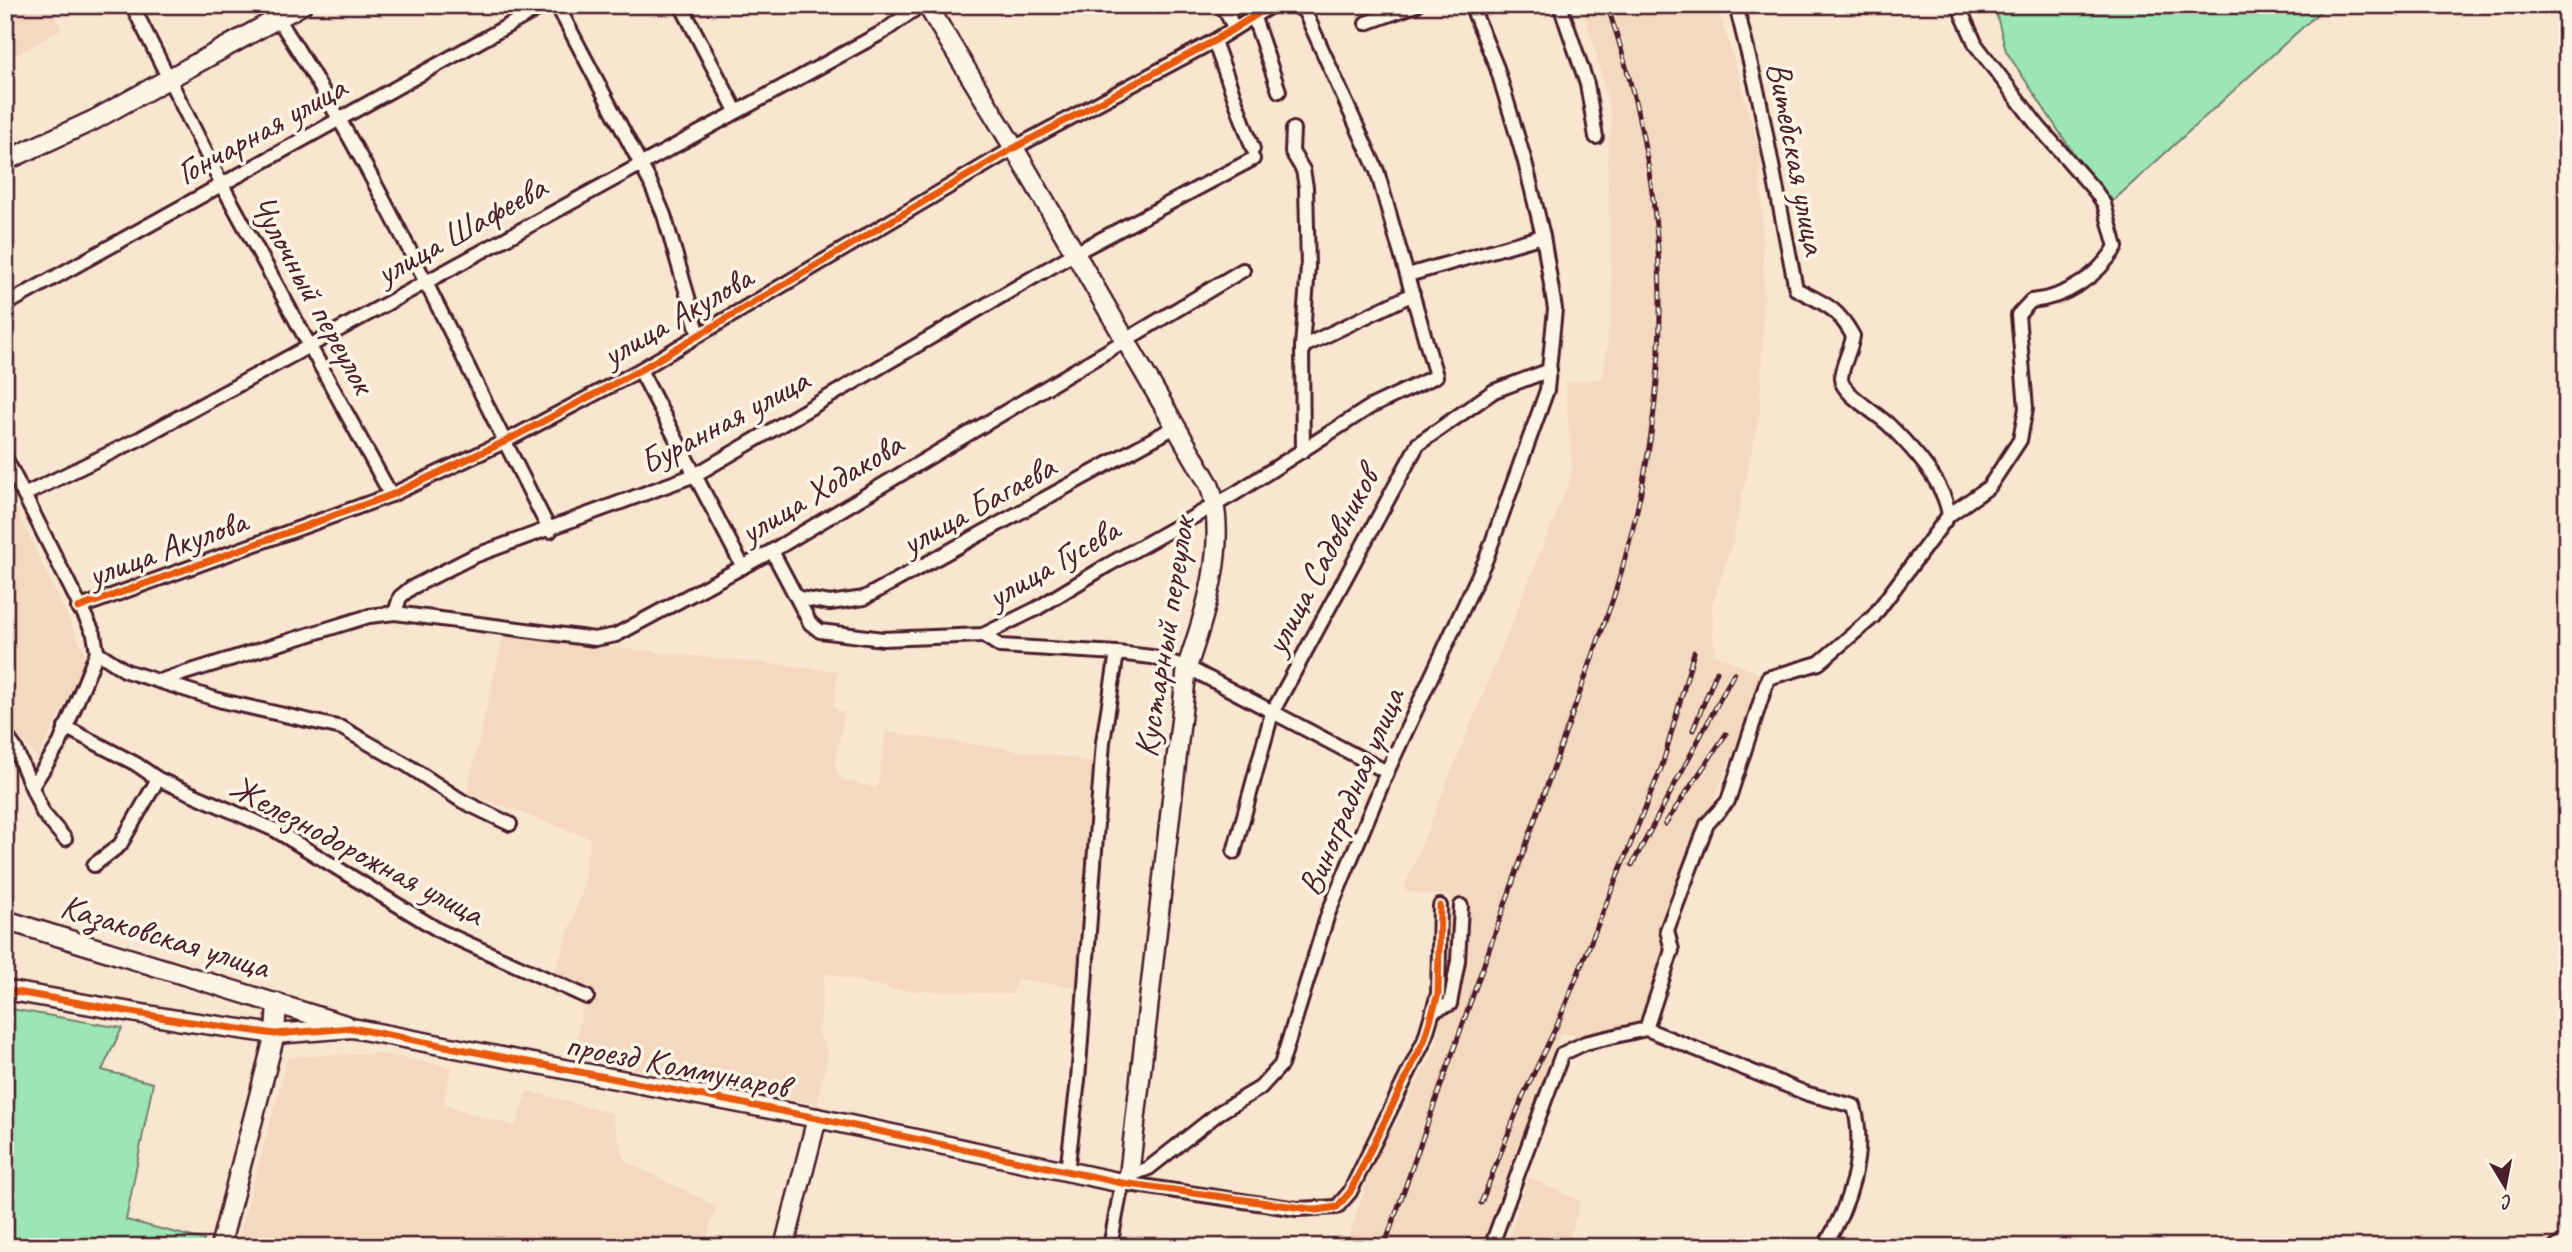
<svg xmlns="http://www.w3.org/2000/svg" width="2572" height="1252" font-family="Caveat,sans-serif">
<rect width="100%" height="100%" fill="#f9e6d1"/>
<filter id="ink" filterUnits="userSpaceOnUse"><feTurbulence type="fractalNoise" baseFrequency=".0143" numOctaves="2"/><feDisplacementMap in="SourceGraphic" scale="14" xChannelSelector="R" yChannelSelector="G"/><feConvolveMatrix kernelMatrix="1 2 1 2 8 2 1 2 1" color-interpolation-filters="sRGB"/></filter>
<g filter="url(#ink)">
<g fill="#f4d8c0">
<path d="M5,5H48L62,29L12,58L5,46Z"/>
<path d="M1581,5H1716L1736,66L1760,154L1764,289L1760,413L1732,544L1712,606L1714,654L1764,676L1716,795L1639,1022L1578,1037L1561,1032L1488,1247H1345L1383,1135L1395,1126L1438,1043L1451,896L1419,894L1404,890L1405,886L1569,482L1572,468L1565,383L1603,378L1612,303L1607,156L1612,120L1597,56Z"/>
<path d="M5,486L87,658L38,758L5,721Z"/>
<path d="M503,636L838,671L833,706L837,711L845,712L834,765L842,780L877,788L886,732L1099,762L1077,987L1016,979L1013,994L897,990L825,973L819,1033L828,1054L817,1104L574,1057L582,1004L554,988L553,977L582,893L590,838L467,793Z"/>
<path d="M375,1053L452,1067L443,1105L516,1126L527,1091L611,1113L625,1161L716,1206L704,1247H236L288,1057Z"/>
<path d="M1528,1177L1581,1202L1568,1243L1577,1247H1506Z"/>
</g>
<g fill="#9ce5b4" stroke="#738270" stroke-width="2">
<path d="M1994,5H2327L2113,201L2083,168L2006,51Z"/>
<path d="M5,1008L122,1028L102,1070L153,1083L126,1220L204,1240L202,1247H5Z"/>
</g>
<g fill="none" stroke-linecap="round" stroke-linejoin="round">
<g stroke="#4a1f2b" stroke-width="18">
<g id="street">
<path d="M132,5L221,183L391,495"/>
<path d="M269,5C379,170 459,355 550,531"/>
<path d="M557,5L650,182L664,215L699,335"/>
<path d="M681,5L736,111"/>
<path d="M1222,5L1234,27"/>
<path d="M1560,5L1587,84L1596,137"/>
<path d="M1253,15L1279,91"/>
<path d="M1366,23L1416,5"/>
<path d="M1214,41L1253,149"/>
<path d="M1293,129L1292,152L1303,170L1306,187L1308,267L1302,347L1303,451"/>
<path d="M1408,275L1543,236"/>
<path d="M5,305L545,5"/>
<path d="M1302,347L1413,294"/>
<path d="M640,370L743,567"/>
<path d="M5,457L94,634L97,652L60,743L33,785"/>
<path d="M24,495L141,438L883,32L921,5"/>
<path d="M1949,515L1989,487L2020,440L2026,408L2018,315L2031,301C2066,298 2098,276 2116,247L2104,204L2096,192L2038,126L1976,45L1958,5"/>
<path d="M772,551L810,623L820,631L883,639L983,635L1036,609L1108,565L1236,493L1370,407L1436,376L1377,171L1305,12L1295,5"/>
<path d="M799,598L830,603L864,598L1175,427"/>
<path d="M78,608L391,495L504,442L640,370L1014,148L1214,41L1272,5"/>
<path d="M395,613L595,639L616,635L772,551L1243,270"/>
<path d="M983,635L1000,646L1117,653L1152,657L1187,667L1387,772"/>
<path d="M97,652L126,671L222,701L342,728L407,765L462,801L510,824"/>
<path d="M159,681L369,616L395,613L400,597L411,588L474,556L695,475L1075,253L1253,159"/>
<path d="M65,727L136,764L158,779L275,830L440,931L587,997"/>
<path d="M5,734L15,748L43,813L65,839"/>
<path d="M1234,852L1272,713L1418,444L1494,391L1550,370"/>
<path d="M94,865L120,845L158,779"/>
<path d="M1433,1011L1450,1004L1458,961L1461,906"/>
<path d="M1646,1029L1672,950L1667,930L1707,824L1728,801L1768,678L1819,663L1873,617L1949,515C1944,482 1913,449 1890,426C1880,415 1840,393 1841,378C1842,365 1851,350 1853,336C1837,307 1825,304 1796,289L1759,98L1736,5"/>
<path d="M1067,1172L1078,1080L1103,742L1117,653"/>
<path d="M1129,1176L1149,1168L1220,1112L1260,1088L1281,1065L1328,914L1387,772L1486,559L1547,390L1555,309L1543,236L1525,162L1497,68L1471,5"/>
<path d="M1110,1247L1122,1183L1297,1209L1337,1207L1350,1192L1424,1041L1438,994L1440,906"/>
<path d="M1491,1247L1562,1054L1585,1043L1646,1029L1808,1094L1854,1106C1867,1153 1849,1207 1824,1247"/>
<path d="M2556,1247L2567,1239"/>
</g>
</g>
<g stroke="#4a1f2b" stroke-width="23">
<g id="secondary">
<path d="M5,161L94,120L302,5"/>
<path d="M5,920L346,1025"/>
<path d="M5,990L177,1020L275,1034L352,1028L817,1118L1122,1183L1129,1176L1187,667C1206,612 1229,540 1209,484L1014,148L927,5"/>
<path d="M220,1247L275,1034L277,1003"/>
<path d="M784,1247L817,1118"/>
</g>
</g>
<use href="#street" stroke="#fcf5e5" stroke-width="12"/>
<use href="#secondary" stroke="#fcf5e5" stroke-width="18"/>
<g stroke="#4a1f2b" stroke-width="5">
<g id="rail">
<path d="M1693,730L1717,671"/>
<path d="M1665,824L1726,734"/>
<path d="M1632,865L1734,673"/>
<path d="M1481,1203L1523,1096L1558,1023L1662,766L1694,652"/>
<path d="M1384,1247L1614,596C1677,394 1676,205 1607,5"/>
<path d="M1466,1247L1469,1240"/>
</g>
</g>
<use href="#rail" stroke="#fcf5e5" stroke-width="2.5" stroke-dasharray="8" stroke-linecap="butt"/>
<g stroke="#fcf5e5" stroke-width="11">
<g id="cycleway">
<path d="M78,608L391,495L504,442L640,370L1014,148L1214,41L1272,5"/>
<path d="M5,990L177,1020L275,1034L352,1028L817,1118L1122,1183L1317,1210L1337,1207L1350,1192L1424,1041L1438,994L1440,906"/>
</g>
</g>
<use href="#cycleway" stroke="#e8590c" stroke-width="7"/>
</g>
</g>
<g text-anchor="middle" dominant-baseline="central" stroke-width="7" stroke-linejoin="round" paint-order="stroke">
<g font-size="35" fill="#4a1f2b" stroke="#fcf5e5">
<text transform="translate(261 130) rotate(-29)">Гончарная улица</text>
<text transform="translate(1797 158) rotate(79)">Витебская улица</text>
<text transform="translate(461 230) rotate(-29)">улица Шафеева</text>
<text transform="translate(313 294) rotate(61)">Чулочный переулок</text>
<text transform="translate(677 316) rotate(-30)">улица Акулова</text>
<text transform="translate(724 421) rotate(-28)">Буранная улица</text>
<text transform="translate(821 488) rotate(-31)">улица Ходакова</text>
<text transform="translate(978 505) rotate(-29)">улица Багаева</text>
<text transform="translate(167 548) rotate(-20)">улица Акулова</text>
<text transform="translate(1321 561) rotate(-62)">улица Садовников</text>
<text transform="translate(1053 563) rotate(-30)">улица Гусева</text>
<text transform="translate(1164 637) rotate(-81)">Кустарный переулок</text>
<text transform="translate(1351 792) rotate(-67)">Виноградная улица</text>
<text transform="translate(357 850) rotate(28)">Железнодорожная улица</text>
<text transform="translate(165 936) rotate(17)">Казаковская улица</text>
<text transform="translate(677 1065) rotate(11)">проезд Коммунаров</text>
</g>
</g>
<rect width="2572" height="1252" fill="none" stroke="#fcf5e5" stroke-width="28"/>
<rect x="14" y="14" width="2544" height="1224" fill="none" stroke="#4a1f2b" stroke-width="2.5" filter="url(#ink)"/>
<g transform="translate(2505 1186) rotate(170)" stroke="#fcf5e5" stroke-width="5" paint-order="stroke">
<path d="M0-5L12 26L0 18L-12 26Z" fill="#4a1f2b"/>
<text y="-10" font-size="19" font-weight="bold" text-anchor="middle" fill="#4a1f2b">С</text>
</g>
</svg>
